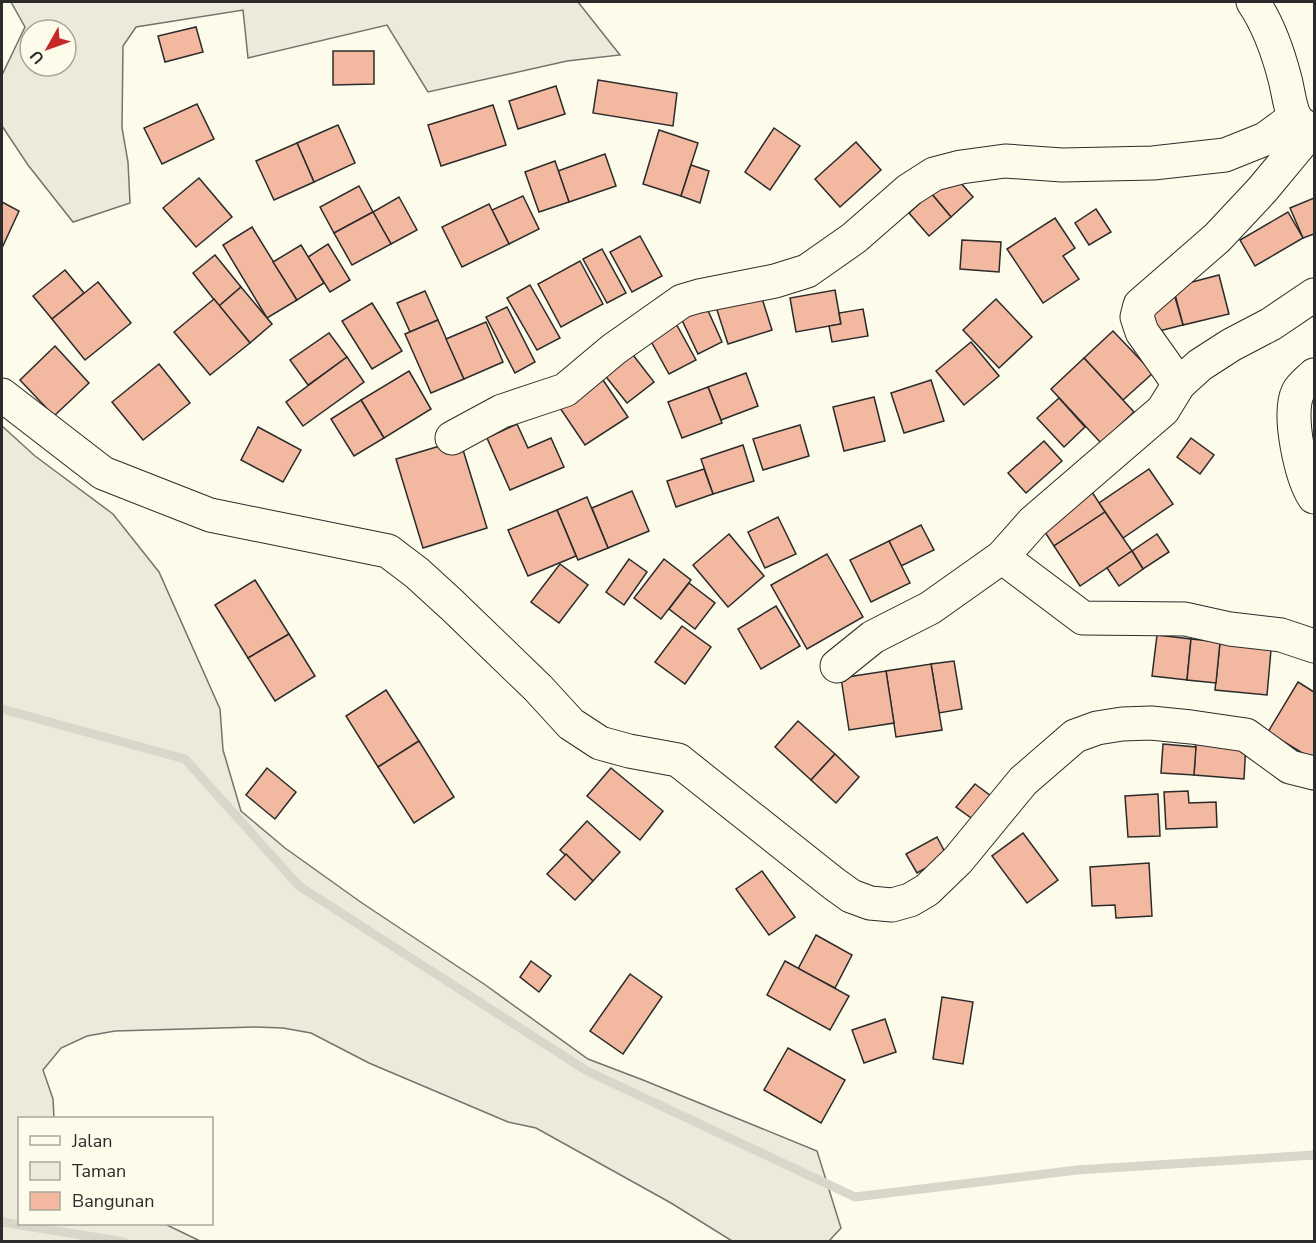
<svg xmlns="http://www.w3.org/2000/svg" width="1316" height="1243" font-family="'Nunito Sans',sans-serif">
<rect width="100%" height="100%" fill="#fdfbea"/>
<g fill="#ecebdb" stroke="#74746e" stroke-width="1.5" fill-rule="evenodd">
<path d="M11,2H578L620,55L567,61L428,92L387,25L248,58L243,10L136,27L123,46L122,128L128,162L130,203L73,222L28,165L2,126V75L25,27ZM30,30H66V66H30Z"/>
<path d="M2,426L35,456L113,514L159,572L220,709L223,750L241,811L285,848L362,903L484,984L588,1059L643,1080L817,1151L841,1228L829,1241H732L671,1203L536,1128L508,1122L369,1063L311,1033L283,1028L255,1027L115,1031L87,1036L61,1048L43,1070L53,1099L54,1118H20V1224H165L200,1241H2Z"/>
</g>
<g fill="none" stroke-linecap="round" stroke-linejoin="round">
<g stroke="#d8d7c9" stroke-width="9">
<path d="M2,709L185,759L299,886L587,1071L855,1197L1077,1170L1314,1155"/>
<path d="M2,1222L124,1242"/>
</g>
</g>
<g fill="#f2b8a0" stroke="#2b2b2b" stroke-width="1.5">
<path d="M196,27L203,52L165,62L158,36Z"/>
<path d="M333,51H374V84L333,85Z"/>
<path d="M598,80L677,93L673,126L593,113Z"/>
<path d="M556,86L565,114L518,129L509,101Z"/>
<path d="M197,104L214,139L162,164L144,128Z"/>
<path d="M493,105L506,145L441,166L428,125Z"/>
<path d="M338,125L355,163L314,182L297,143Z"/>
<path d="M774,128L800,146L770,190L745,172Z"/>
<path d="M659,130L698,143L681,196L643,184Z"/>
<path d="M856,142L881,170L840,207L815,179Z"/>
<path d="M297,143L314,182L274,200L256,161Z"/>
<path d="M605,154L616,186L569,202L558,171Z"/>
<path d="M555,161L569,202L539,212L525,172Z"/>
<path d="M691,165L709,171L700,203L681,196Z"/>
<path d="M953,174L973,197L951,217L931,193Z"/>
<path d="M199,178L232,217L196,247L163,208Z"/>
<path d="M359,186L373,212L334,233L320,207Z"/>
<path d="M931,193L951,217L929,236L909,213Z"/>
<path d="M523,196L539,229L509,244L492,210Z"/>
<path d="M399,197L417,230L391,244L373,212Z"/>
<path d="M1314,198V234L1303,238L1290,208Z"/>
<path d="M2,202L19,211L2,248Z"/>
<path d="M489,204L509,244L462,267L442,227Z"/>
<path d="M1096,209L1111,232L1089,245L1075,223Z"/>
<path d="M373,212L391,244L352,265L334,233Z"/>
<path d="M1288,212L1303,238L1255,266L1240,240Z"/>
<path d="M1055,218L1075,248L1063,256L1079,279L1043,303L1007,249Z"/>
<path d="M252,227L297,300L267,318L223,245Z"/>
<path d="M640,236L662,276L632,292L610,252Z"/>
<path d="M962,240L1001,242L999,272L960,269Z"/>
<path d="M328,244L350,280L330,292L308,257Z"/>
<path d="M301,245L324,283L297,300L273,262Z"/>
<path d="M602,249L626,293L607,303L583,259Z"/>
<path d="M215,255L241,287L219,306L193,273Z"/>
<path d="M580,261L603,304L561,327L538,284Z"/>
<path d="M65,270L84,293L52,319L33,296Z"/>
<path d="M1219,275L1229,314L1183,325L1173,287Z"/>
<path d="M98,282L131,323L85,360L52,319Z"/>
<path d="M530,285L560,338L537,350L507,298Z"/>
<path d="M241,287L272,324L250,343L219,306Z"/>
<path d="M835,290L841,324L796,332L790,298Z"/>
<path d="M425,291L438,320L410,332L397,303Z"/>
<path d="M760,292L772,330L728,344L716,307Z"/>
<path d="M1175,297L1183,325L1155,332L1148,303Z"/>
<path d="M214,299L250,343L210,375L174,332Z"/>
<path d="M996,299L1032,337L999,368L963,330Z"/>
<path d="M372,303L402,351L372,369L342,321Z"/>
<path d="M706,306L722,342L698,354L681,318Z"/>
<path d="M507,307L535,362L515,373L486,317Z"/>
<path d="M863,309L868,336L832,342L829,326L841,324L839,313Z"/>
<path d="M438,320L464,379L431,393L405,334Z"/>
<path d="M674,320L696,360L669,374L647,334Z"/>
<path d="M486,322L503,362L464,379L446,339Z"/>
<path d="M1113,331L1153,373L1123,400L1084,358Z"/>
<path d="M329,333L347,357L308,385L290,360Z"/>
<path d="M971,342L999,376L964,405L936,371Z"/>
<path d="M55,346L89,383L54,416L20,380Z"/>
<path d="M630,351L654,382L627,403L603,373Z"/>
<path d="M347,357L364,382L303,426L286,402Z"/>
<path d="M1084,358L1134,412L1101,443L1051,389Z"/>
<path d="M159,364L190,403L143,440L112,402Z"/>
<path d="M409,371L431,409L384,438L361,400Z"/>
<path d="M746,373L758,406L721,420L708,387Z"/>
<path d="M603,380L628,417L585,445L560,408Z"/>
<path d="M931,380L944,421L904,433L891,393Z"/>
<path d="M708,387L722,423L682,438L668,402Z"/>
<path d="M874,397L885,441L844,451L833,407Z"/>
<path d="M1059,398L1085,427L1064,447L1037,418Z"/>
<path d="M361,400L384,438L354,456L331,419Z"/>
<path d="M517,424L528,448L551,438L564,467L510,490L487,438Z"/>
<path d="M800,425L809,456L763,470L753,439Z"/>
<path d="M258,427L301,450L283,482L241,460Z"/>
<path d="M1191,438L1214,455L1200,474L1177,457Z"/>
<path d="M460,440L487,528L423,548L396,459Z"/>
<path d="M1044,441L1062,461L1026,493L1008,473Z"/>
<path d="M743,445L754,481L713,494L701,459Z"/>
<path d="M704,469L713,494L676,507L667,481Z"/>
<path d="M1149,469L1173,504L1123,538L1099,503Z"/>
<path d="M632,491L649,531L608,548L592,508Z"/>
<path d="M1092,492L1105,512L1054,546L1041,526Z"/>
<path d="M587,497L608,548L578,560L557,510Z"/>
<path d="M557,510L576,556L528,576L508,530Z"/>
<path d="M1105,512L1132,551L1080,586L1054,546Z"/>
<path d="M778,517L796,554L765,568L748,532Z"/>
<path d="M921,525L934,550L901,566L889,541Z"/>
<path d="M729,534L764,576L728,607L693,565Z"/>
<path d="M1157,534L1169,552L1143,569L1132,551Z"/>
<path d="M889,541L910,583L871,602L850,560Z"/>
<path d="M1132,551L1143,569L1119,586L1107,568Z"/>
<path d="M827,554L863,617L807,649L771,585Z"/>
<path d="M629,559L647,572L624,605L606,592Z"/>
<path d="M664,559L691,580L661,619L634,598Z"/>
<path d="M560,564L588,585L559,623L531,602Z"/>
<path d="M255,580L289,634L248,658L215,605Z"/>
<path d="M689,583L715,603L695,629L669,609Z"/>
<path d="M776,606L800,646L761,669L738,629Z"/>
<path d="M682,626L711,647L685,684L655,662Z"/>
<path d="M1221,633L1272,639L1267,695L1215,690Z"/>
<path d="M289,634L315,676L275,701L248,658Z"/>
<path d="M1157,635L1191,639L1187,680L1152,676Z"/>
<path d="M1191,639L1220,642L1216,683L1187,680Z"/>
<path d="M954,661L962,709L939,713L931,664Z"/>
<path d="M931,664L942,730L896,737L886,671Z"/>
<path d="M886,671L894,723L849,730L841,678Z"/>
<path d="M1298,682L1314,692V755L1312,759L1268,732Z"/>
<path d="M386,690L419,741L378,767L346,716Z"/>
<path d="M798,721L835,754L811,780L775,747Z"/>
<path d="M1196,738L1246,742L1244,779L1194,775Z"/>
<path d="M419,741L454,797L414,823L378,767Z"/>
<path d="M1163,744L1196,747L1194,775L1161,773Z"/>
<path d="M835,754L859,777L836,803L811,780Z"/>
<path d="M267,768L296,792L275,819L246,795Z"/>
<path d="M611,768L663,811L640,840L587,796Z"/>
<path d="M975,784L991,796L974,820L956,807Z"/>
<path d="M1188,791L1189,803L1216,802L1217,827L1166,829L1164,792Z"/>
<path d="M1158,794L1160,836L1128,837L1125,796Z"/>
<path d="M587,821L620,852L593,881L560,850Z"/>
<path d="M1023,833L1058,880L1027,903L992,856Z"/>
<path d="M937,837L947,856L917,873L906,854Z"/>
<path d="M566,854L593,881L575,900L547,874Z"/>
<path d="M1149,863L1152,916L1116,918L1115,905L1092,906L1090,867Z"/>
<path d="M762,871L795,917L769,935L736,889Z"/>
<path d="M816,935L852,955L835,988L798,969Z"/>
<path d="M531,961L551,976L539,992L520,977Z"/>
<path d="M785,961L849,996L830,1030L767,995Z"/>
<path d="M630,974L662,997L623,1054L590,1031Z"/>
<path d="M942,997L973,1002L963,1064L933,1059Z"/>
<path d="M885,1019L896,1052L864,1063L852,1030Z"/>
<path d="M788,1048L845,1080L821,1123L764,1090Z"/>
</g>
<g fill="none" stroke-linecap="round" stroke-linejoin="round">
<g stroke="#2b2b2b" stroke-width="35">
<g id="minor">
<path d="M1253,2C1268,24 1278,52 1285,79C1288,90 1290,110 1296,119C1300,124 1306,127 1311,131L1313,130"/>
<path d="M1314,375C1309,380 1301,386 1298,392C1287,414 1301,477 1314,497"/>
<path d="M1179,384L1142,332L1137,317L1140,305L1217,238L1262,190L1311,131"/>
<path d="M2,395L103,473L210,515L388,551L417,573L452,605L538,688L571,724L600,743L629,751L678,760L833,883L851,896L870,903L892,905L910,900L927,890L958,860L1023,781L1075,736L1097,728L1122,724L1151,723L1191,727L1246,735L1290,767L1314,773"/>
<path d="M452,438L502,411L565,390L614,349L682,301L699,296L775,281L807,271L854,238L909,190L934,174L961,167L1005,161L1062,165L1153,163L1225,155L1265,139L1295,117"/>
<path d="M1002,557L1083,618L1185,619L1230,629L1281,635L1314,646"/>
<path d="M837,666L873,637L930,608L1002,557L1033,522L1163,410L1179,384L1200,365L1231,345L1271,324L1314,295"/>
</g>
</g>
<use href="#minor" stroke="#fdfbea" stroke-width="33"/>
</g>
<rect width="1316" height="1243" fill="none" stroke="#2b2b2b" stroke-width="6"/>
<rect x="18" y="1117" width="195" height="108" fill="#fdfbea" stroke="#a9a89e" stroke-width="1.5"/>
<rect x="30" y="1136" width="30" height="9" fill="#fdfbea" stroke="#a9a89e" stroke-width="1.5"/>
<text x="72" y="1147" font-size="18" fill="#2b2b2b">Jalan</text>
<rect x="30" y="1162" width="30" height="18" fill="#ecebdb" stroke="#a9a89e" stroke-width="1.5"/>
<text x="72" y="1177" font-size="18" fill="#2b2b2b">Taman</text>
<rect x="30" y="1192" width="30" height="18" fill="#f2b8a0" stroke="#a9a89e" stroke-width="1.5"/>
<text x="72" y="1207" font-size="18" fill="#2b2b2b">Bangunan</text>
<g transform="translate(48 48) rotate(230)"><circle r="28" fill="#fdfbea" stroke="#a9a89e" stroke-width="1.5"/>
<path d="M0-4.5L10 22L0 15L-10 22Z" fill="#c62828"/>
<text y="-9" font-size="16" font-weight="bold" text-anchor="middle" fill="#2b2b2b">U</text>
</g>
</svg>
